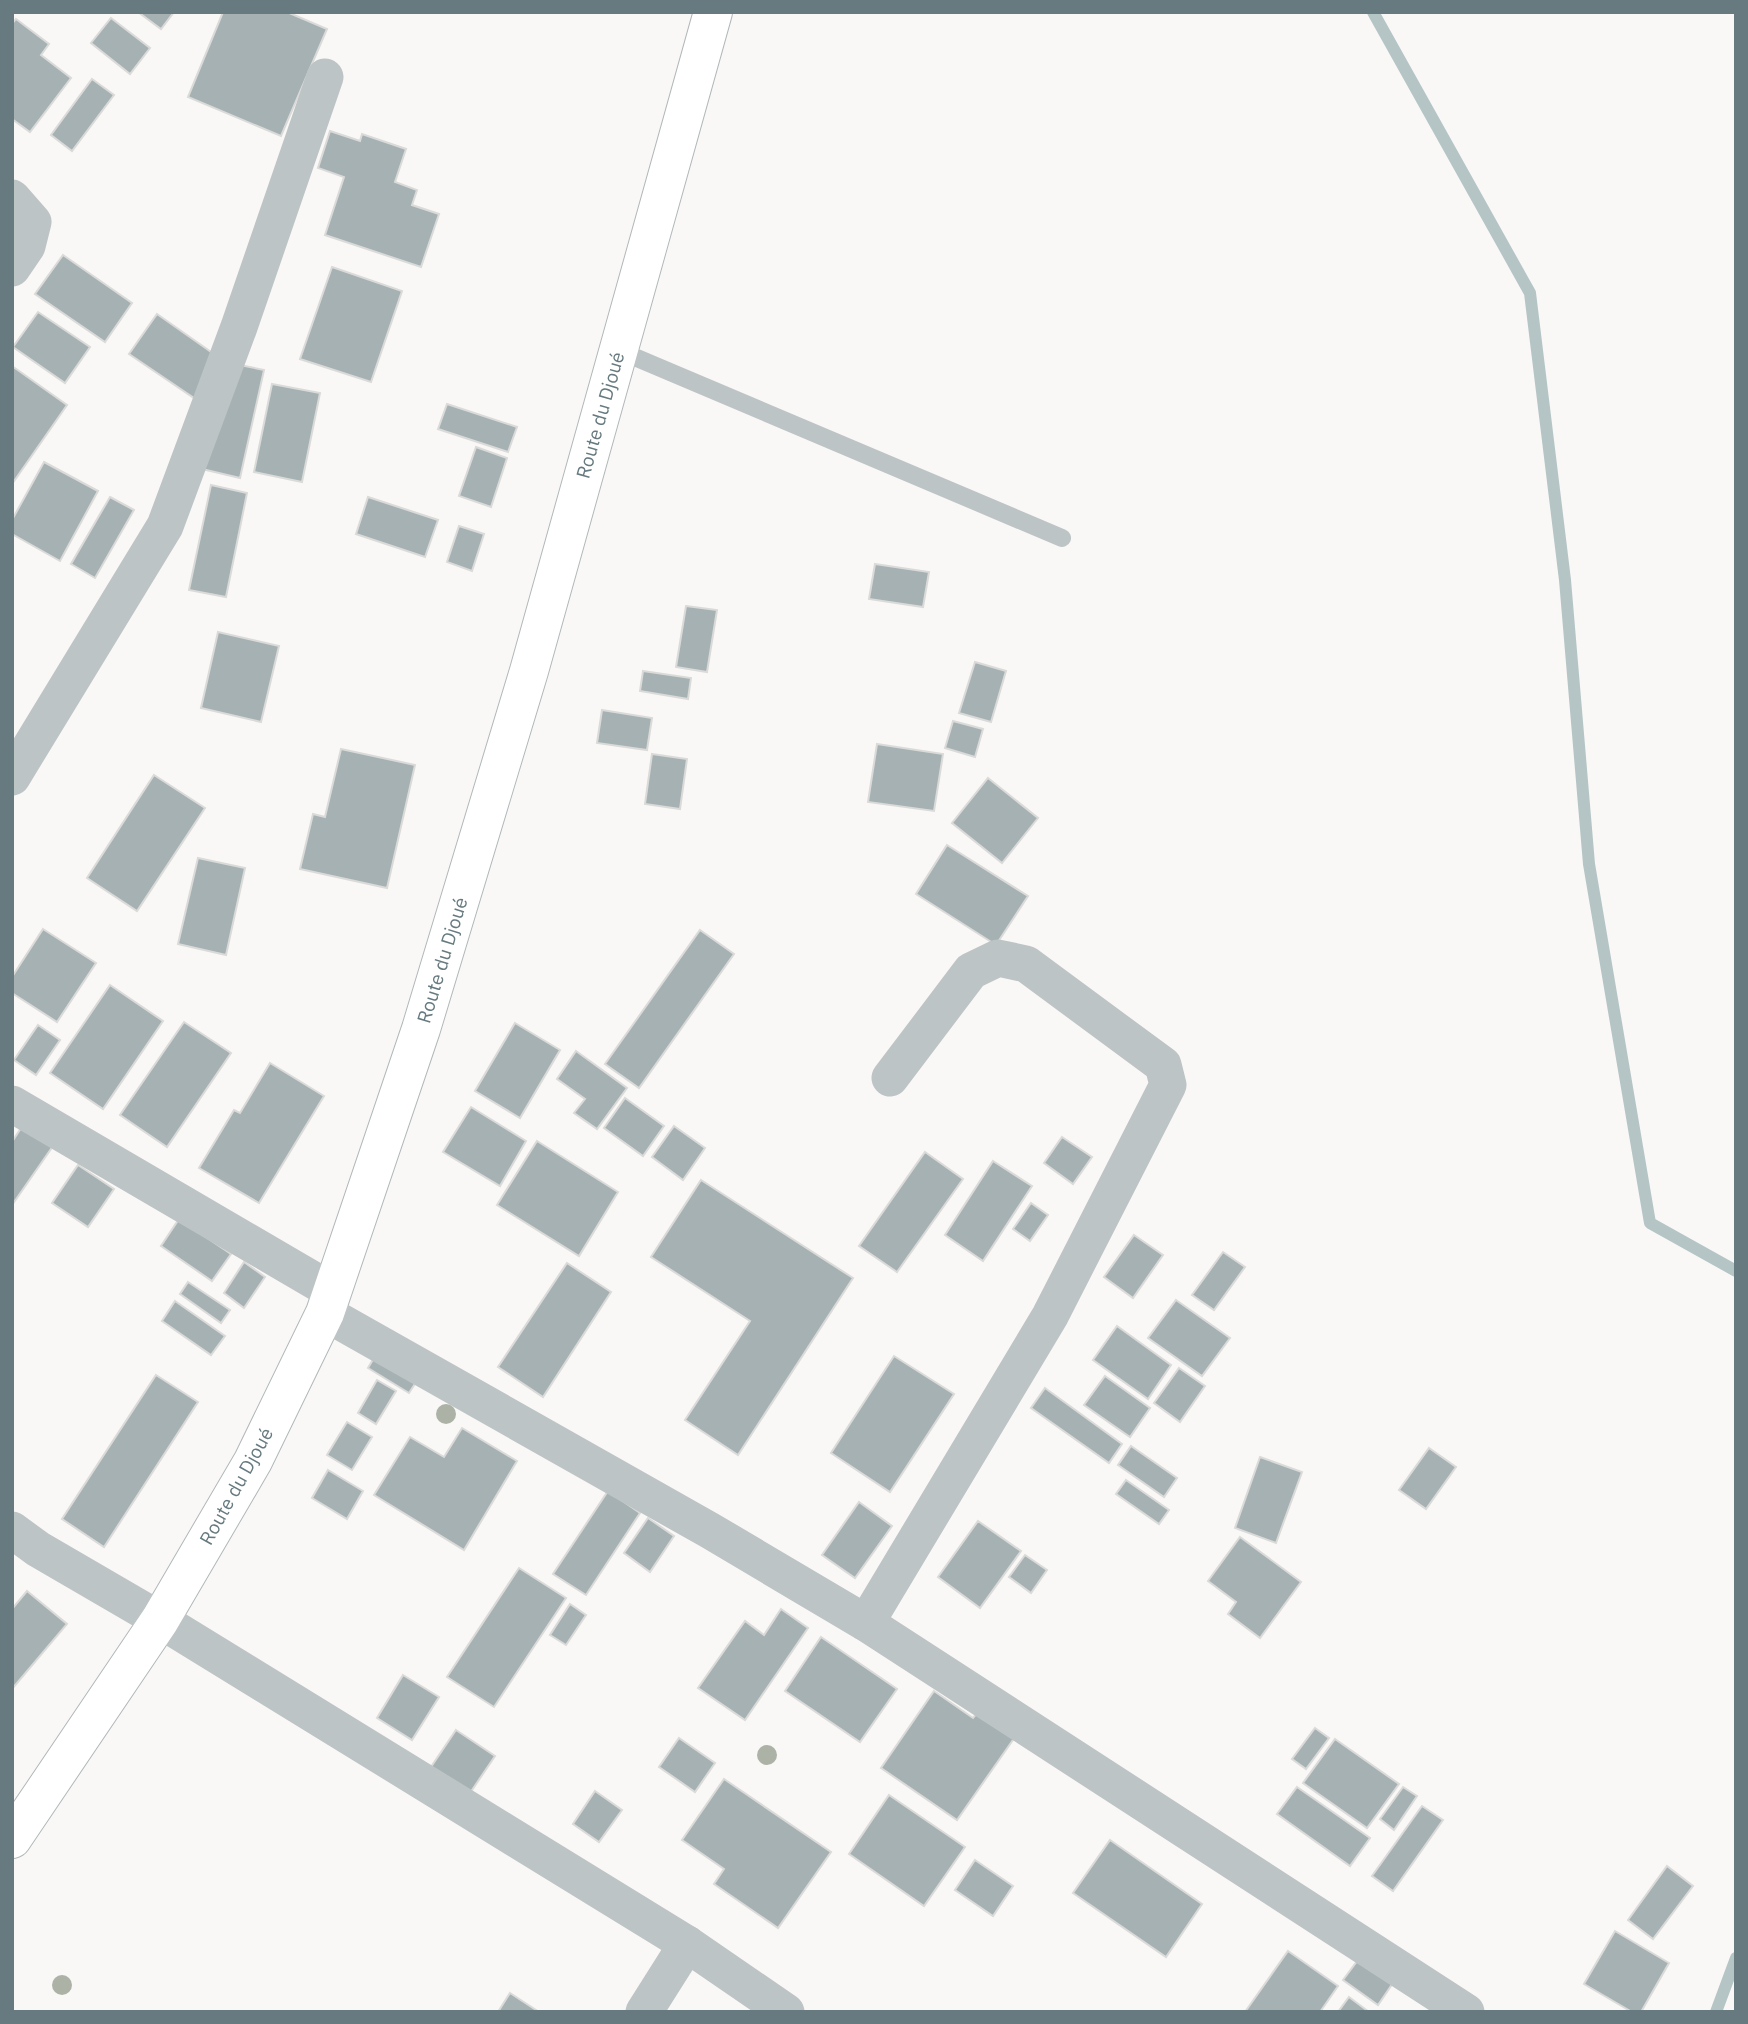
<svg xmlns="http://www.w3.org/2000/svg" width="1748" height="2024" font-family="'IBM Plex Sans',sans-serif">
<rect width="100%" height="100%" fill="#f9f8f6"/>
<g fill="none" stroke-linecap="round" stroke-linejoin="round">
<g stroke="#b5c5c5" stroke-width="12">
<path d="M1373,12L1530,293L1565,580L1589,864L1650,1223L1736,1271"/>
<path d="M1716,2012L1736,1958"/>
</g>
</g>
<g fill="#a5b1b3" stroke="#dadad8" stroke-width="2">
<path d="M138,12H174L161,29Z"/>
<path d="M223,12H287L327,29L281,136L188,97Z"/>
<path d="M111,18L150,48L130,74L91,43Z"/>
<path d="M16,19L49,44L41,55L71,78L30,132L12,119V24Z"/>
<path d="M92,79L114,95L72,151L51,135Z"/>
<path d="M330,131L360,141L362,134L406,149L395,182L417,190L412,205L439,214L421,267L325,235L344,177L318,168Z"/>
<path d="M63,255L132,303L105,342L35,294Z"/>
<path d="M332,267L402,291L371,382L300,359Z"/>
<path d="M38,312L90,347L65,383L13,347Z"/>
<path d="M157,314L221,359L194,398L129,354Z"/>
<path d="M235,364L264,370L240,478L202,469Z"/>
<path d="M12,366L67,405L12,484Z"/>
<path d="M272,384L320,393L302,482L254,472Z"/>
<path d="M447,404L517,427L508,452L438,429Z"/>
<path d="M476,447L507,458L491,507L459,496Z"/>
<path d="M44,462L98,491L60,561L12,534V520Z"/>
<path d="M211,485L247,493L226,597L189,590Z"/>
<path d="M110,497L134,510L95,578L71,564Z"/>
<path d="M368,497L438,520L425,557L356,534Z"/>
<path d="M459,526L484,534L472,571L447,562Z"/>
<path d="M875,564L929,572L923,607L869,599Z"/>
<path d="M686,606L717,610L707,672L676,667Z"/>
<path d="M218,632L279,646L261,722L201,708Z"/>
<path d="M975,662L1006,671L991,722L959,713Z"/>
<path d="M643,671L691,678L688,699L640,691Z"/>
<path d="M602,710L652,718L647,750L597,743Z"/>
<path d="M953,721L983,729L975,757L945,748Z"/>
<path d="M877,744L943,754L934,811L868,802Z"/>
<path d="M341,749L415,765L387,888L300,869L313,814L325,817Z"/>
<path d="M652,754L687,759L680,809L645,804Z"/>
<path d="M154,775L205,808L137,911L87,878Z"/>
<path d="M988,778L1038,818L1002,863L952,823Z"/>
<path d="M947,845L1028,896L996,945L916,894Z"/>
<path d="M198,858L245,868L226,955L178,944Z"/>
<path d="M43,929L96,963L57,1022L12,993V977Z"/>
<path d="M700,930L734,954L639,1088L605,1064Z"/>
<path d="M110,985L163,1021L103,1109L50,1073Z"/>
<path d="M184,1022L231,1053L167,1147L120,1115Z"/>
<path d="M515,1023L560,1050L520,1118L475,1091Z"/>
<path d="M38,1025L60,1040L36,1075L14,1060Z"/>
<path d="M576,1051L627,1088L597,1129L574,1113L585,1099L557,1079Z"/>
<path d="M270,1063L324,1096L259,1203L199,1168L234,1110L240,1113Z"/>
<path d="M625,1098L664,1126L643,1156L604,1128Z"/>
<path d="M471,1107L526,1141L500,1186L443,1152Z"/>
<path d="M23,1125L53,1146L12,1205V1142Z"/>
<path d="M674,1126L705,1148L683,1180L652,1157Z"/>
<path d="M1062,1137L1092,1157L1073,1184L1044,1163Z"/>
<path d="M537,1141L618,1192L579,1256L497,1205Z"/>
<path d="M925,1152L963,1179L897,1272L859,1246Z"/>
<path d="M993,1161L1032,1186L983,1261L945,1235Z"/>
<path d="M78,1165L114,1189L88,1227L52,1203Z"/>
<path d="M701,1180L853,1278L738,1455L685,1420L750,1321L651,1257Z"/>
<path d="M1031,1203L1048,1215L1030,1241L1013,1229Z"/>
<path d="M179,1219L231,1254L212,1281L161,1246Z"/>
<path d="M1134,1235L1163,1255L1133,1298L1104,1277Z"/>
<path d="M1223,1252L1245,1267L1214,1310L1192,1295Z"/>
<path d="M244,1262L265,1277L244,1308L224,1293Z"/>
<path d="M567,1263L611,1292L543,1397L498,1367Z"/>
<path d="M188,1282L230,1310L221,1323L180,1294Z"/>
<path d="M1176,1300L1230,1338L1202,1376L1148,1338Z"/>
<path d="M175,1301L225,1336L211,1355L162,1321Z"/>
<path d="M1117,1326L1171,1365L1148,1399L1093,1360Z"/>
<path d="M378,1351L420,1376L409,1393L368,1368Z"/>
<path d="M894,1356L954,1394L890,1492L831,1453Z"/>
<path d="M1179,1368L1205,1386L1180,1422L1154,1403Z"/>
<path d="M156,1375L198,1402L104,1547L62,1519Z"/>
<path d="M1105,1376L1150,1408L1130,1437L1084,1405Z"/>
<path d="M377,1380L396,1391L376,1424L358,1413Z"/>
<path d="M1045,1388L1122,1444L1109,1463L1031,1408Z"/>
<path d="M347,1422L372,1437L352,1470L327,1455Z"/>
<path d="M462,1428L517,1461L464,1550L374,1495L410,1437L444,1457Z"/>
<path d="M1131,1446L1177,1478L1164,1497L1118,1465Z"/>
<path d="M1429,1448L1456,1467L1426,1509L1399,1490Z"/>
<path d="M1260,1457L1302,1472L1276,1543L1235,1528Z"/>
<path d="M328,1470L363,1491L347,1519L312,1498Z"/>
<path d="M1126,1480L1169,1510L1159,1524L1116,1494Z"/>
<path d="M608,1491L640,1513L586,1595L553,1574Z"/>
<path d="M859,1502L892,1526L855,1578L822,1555Z"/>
<path d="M648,1518L674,1536L650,1572L624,1553Z"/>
<path d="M978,1521L1021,1551L980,1608L938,1577Z"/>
<path d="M1240,1537L1301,1582L1260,1638L1228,1614L1236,1602L1208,1581Z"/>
<path d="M1025,1555L1047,1570L1031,1593L1009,1577Z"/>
<path d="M519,1568L566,1598L494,1707L447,1677Z"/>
<path d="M27,1591L67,1624L12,1689V1609Z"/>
<path d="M570,1604L586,1615L566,1645L550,1635Z"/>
<path d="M781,1609L808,1628L745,1720L698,1688L745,1621L764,1635Z"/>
<path d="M821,1637L897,1689L860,1742L785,1691Z"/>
<path d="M403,1675L439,1697L412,1740L377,1718Z"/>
<path d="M934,1691L973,1718L978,1712L1015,1737L957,1820L881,1768Z"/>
<path d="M1315,1728L1329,1738L1306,1769L1292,1759Z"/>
<path d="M456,1730L495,1756L470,1793L431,1767Z"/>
<path d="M679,1738L715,1763L695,1792L659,1767Z"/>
<path d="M1335,1739L1399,1784L1367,1828L1303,1783Z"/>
<path d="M724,1779L831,1852L778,1928L714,1884L724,1869L682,1840Z"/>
<path d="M1297,1787L1370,1838L1350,1866L1277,1814Z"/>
<path d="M1403,1787L1417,1796L1394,1830L1380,1819Z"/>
<path d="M595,1791L622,1810L599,1842L573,1824Z"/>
<path d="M889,1795L965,1847L924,1906L849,1854Z"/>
<path d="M1422,1806L1443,1820L1393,1891L1372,1876Z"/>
<path d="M1110,1840L1202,1904L1166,1957L1073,1893Z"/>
<path d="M975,1860L1013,1886L993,1916L955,1890Z"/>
<path d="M1667,1866L1693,1886L1653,1939L1628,1920Z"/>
<path d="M1615,1931L1669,1963L1641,2012H1632L1584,1984Z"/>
<path d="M1288,1951L1338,1986L1320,2012H1245Z"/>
<path d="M1361,1956L1395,1980L1378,2005L1343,1980Z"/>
<path d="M510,1993L539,2012H498Z"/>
<path d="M1349,1997L1369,2012H1338Z"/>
</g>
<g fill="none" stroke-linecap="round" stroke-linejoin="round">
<g stroke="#b1b8ba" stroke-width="40">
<path id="primary" d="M12,1839L160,1620L253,1461L325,1313L421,1029L529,671L713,12"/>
</g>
<path stroke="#bdc4c5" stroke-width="18" d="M618,350L1062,538"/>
<g stroke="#bdc4c5" stroke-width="37">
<path d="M12,198L33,222L27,246L12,268"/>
<path d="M12,777L165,526L239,327L325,77"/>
<path d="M12,1104L332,1291"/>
<path d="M325,1313L709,1530L866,1623L1466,2012"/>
<path d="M12,1530L38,1549L160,1620L687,1944L786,2012"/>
<path d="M866,1623L1050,1316L1168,1085L1163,1065L1026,964L998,958L971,971L890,1078"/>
<path d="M644,2012L687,1944"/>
</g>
<use href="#primary" stroke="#fff" stroke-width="38"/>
</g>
<g fill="#acb2a6">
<circle cx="446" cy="1414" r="10"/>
<circle cx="767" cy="1755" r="10"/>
<circle cx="62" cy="1985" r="10"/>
</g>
<g text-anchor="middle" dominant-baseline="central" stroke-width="7" stroke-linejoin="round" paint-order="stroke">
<g font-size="19" fill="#667a7f" stroke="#fff">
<text transform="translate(600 415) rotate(-74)">Route du Djoué</text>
<text transform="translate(442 960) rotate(-73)">Route du Djoué</text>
<text transform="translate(236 1486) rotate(-61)">Route du Djoué</text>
</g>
</g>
<rect width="1748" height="2024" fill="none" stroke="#667a7f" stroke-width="28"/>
</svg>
